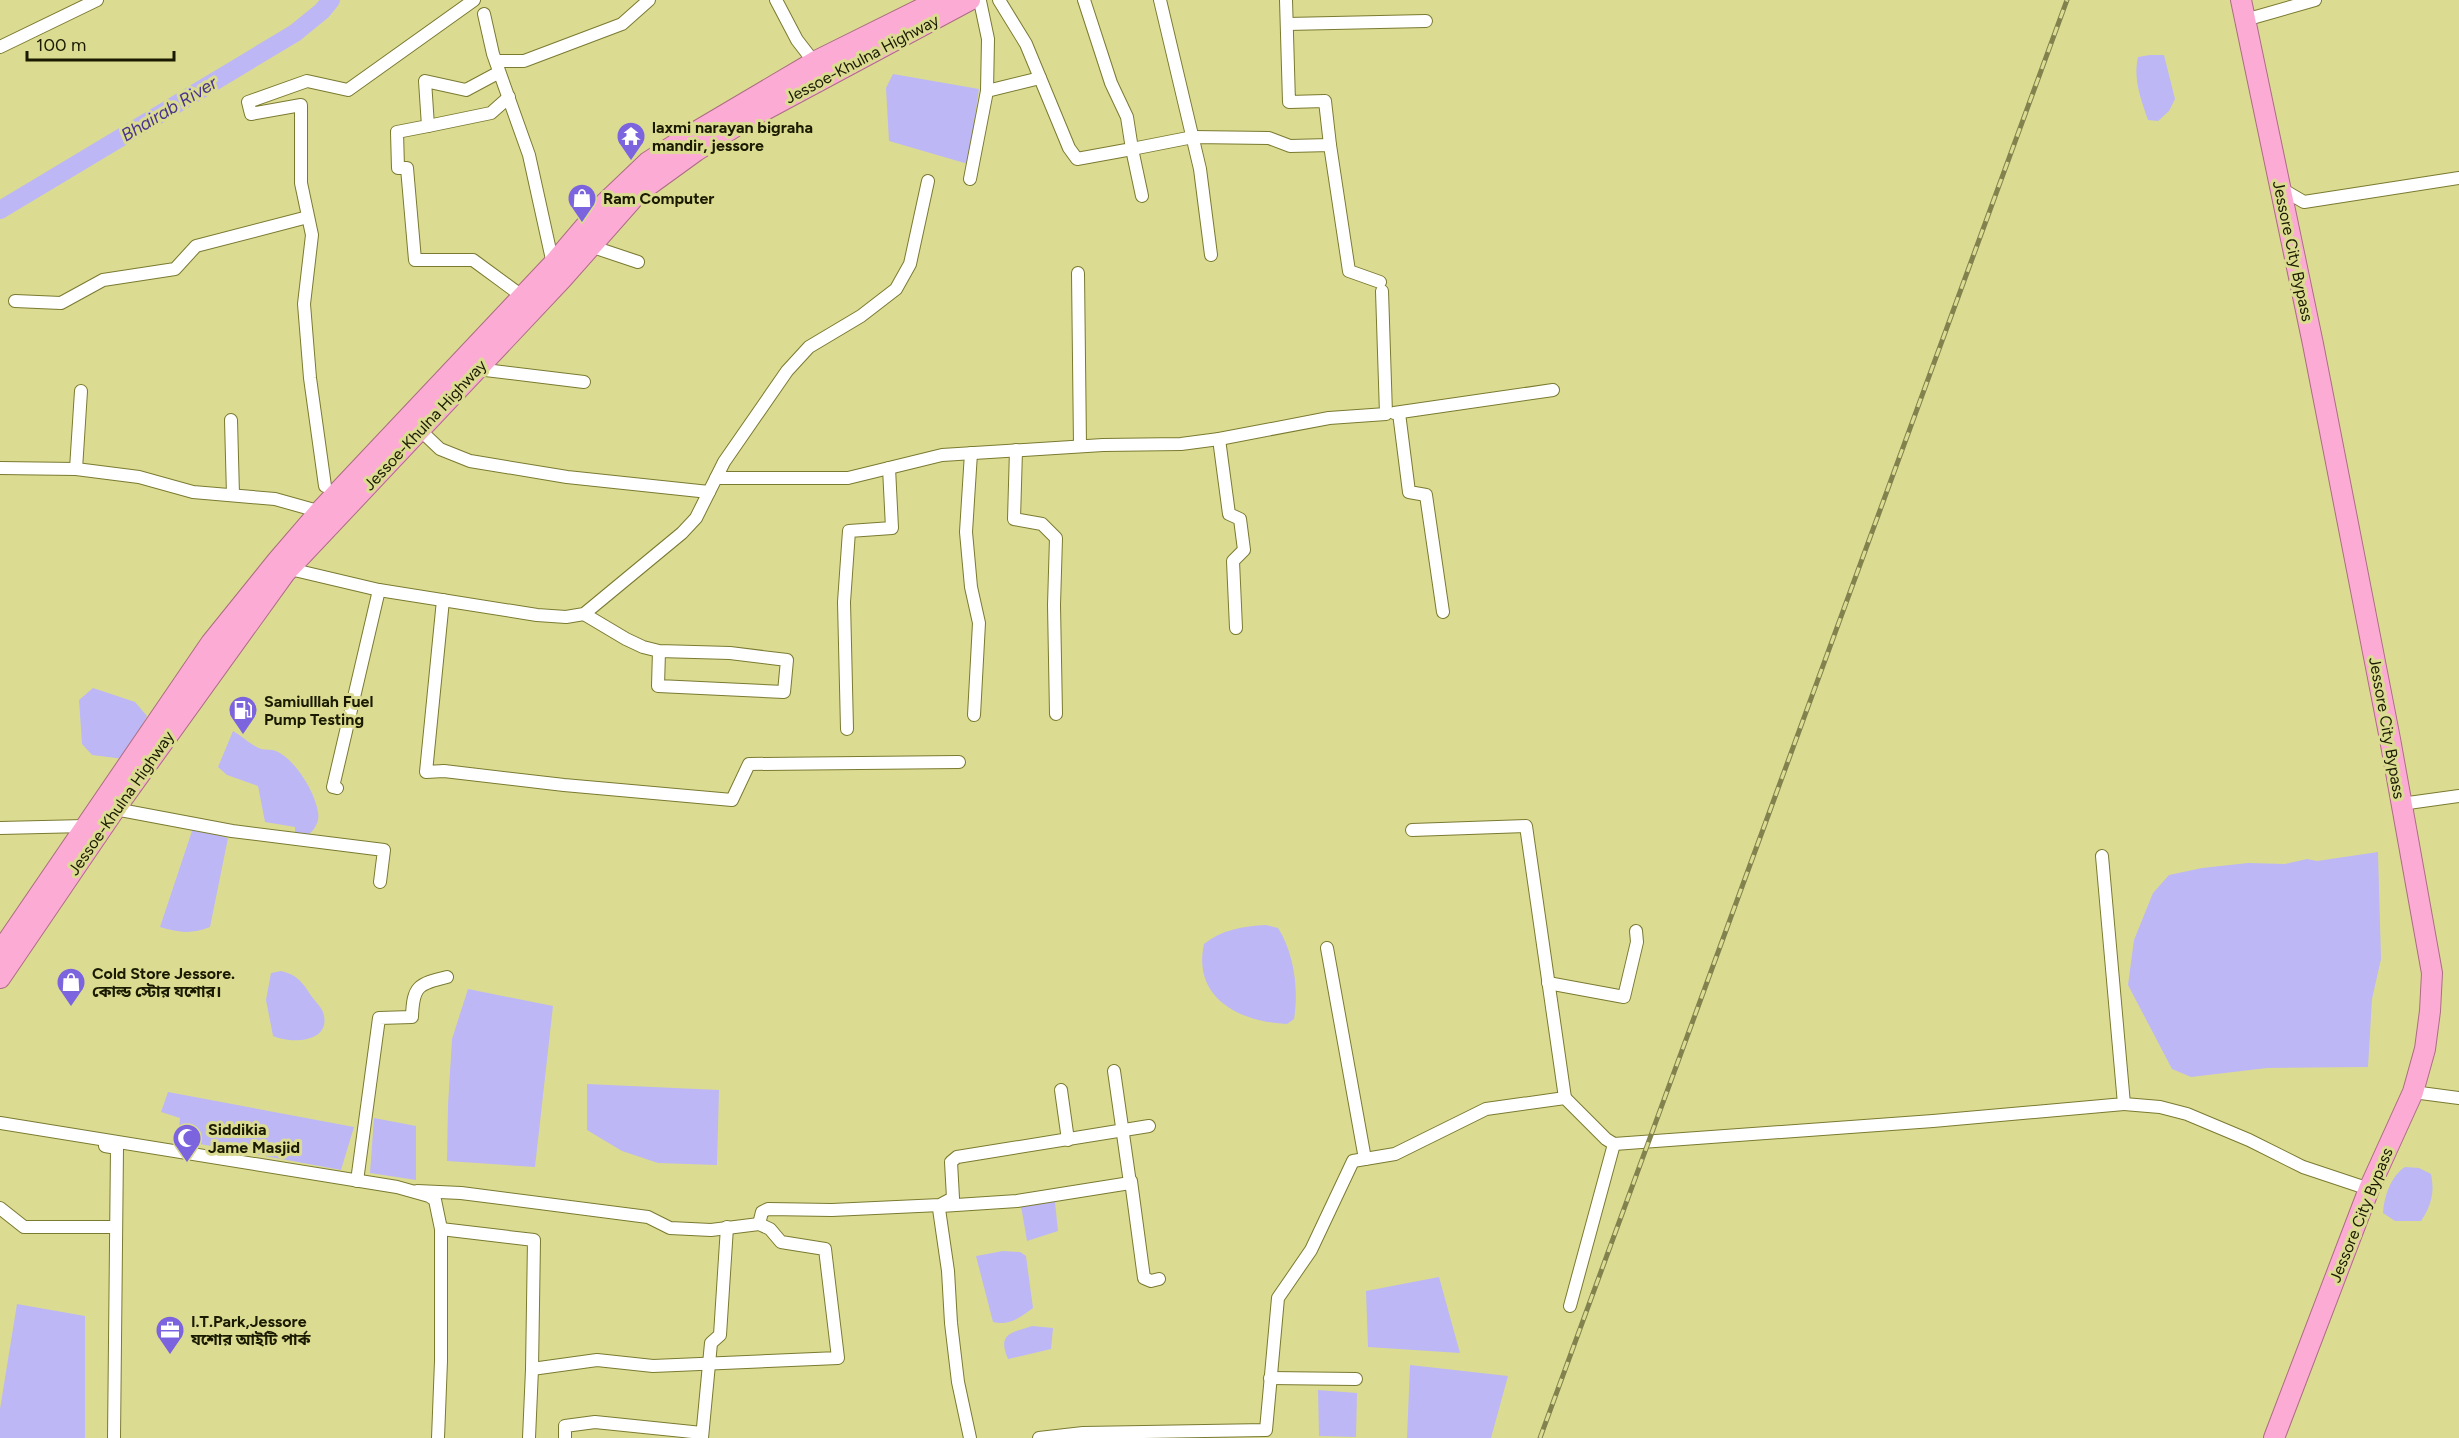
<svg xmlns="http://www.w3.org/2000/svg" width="2459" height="1438" font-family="Figtree,'Noto Sans Bengali',sans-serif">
<rect width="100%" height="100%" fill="#dbdc92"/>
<g fill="#bdb7f5">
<path d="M2150,55H2164L2175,99L2169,111L2158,121L2148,120C2141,99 2133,79 2138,57Z"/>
<path d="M893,74L979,89L968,164L889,141L886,88Z"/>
<path d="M93,688L135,702L147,716L124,759L92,755L82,744L79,700Z"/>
<path d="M233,731C242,736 252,746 261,749C266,750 271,749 276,751C295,759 315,792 318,812C320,822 314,830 307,836L295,833V827L265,822L258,786L227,775L218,767Z"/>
<path d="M193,828L228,838L210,927C192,934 179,933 160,927Z"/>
<path d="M2378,852L2381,959L2372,999L2368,1067L2267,1068L2191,1077L2172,1069L2128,985L2134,940L2153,893L2169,875L2202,868L2248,863L2285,864L2307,859L2317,861Z"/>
<path d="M1266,925L1278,928C1294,953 1299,990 1294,1019L1287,1024C1241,1022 1192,999 1204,944C1221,930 1243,926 1266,925Z"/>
<path d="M281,971C298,975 303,983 312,997C315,1001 321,1007 323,1012C333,1043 291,1044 273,1036L266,1000L271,973Z"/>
<path d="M468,989L553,1006L535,1167L447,1161L448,1105L452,1039Z"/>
<path d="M587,1084L719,1090L717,1165L658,1163L622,1151L587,1130Z"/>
<path d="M168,1092L354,1127L341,1170L178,1140L180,1118L161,1112Z"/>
<path d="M374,1118L416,1126V1180L370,1173Z"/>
<path d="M2405,1167L2419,1168L2431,1174C2435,1193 2431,1206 2421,1221H2395L2383,1213C2384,1196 2391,1176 2405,1167Z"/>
<path d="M1055,1202L1058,1231L1027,1241L1021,1206Z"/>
<path d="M1003,1251L1020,1252L1026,1256L1033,1308C1021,1317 1009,1326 993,1322L976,1256Z"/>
<path d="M1439,1277L1460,1353L1368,1347L1366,1291Z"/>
<path d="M17,1304L85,1316V1438H0V1409Z"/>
<path d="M1032,1326L1053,1328L1051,1349L1008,1359C997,1333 1011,1333 1032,1326Z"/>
<path d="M1410,1365L1508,1376L1491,1438H1407Z"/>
<path d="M1318,1390L1357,1393L1356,1437L1319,1436Z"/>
</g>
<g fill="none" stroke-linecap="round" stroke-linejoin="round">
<path stroke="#bdb7f5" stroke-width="18" d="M0,210L295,33L322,11L331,0"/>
<g stroke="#7a7a31" stroke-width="14">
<g id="minor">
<path d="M776,0L797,40L814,62"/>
<path d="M999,0L1026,44L1069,148L1077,159L1132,149L1127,117L1111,83L1084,0"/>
<path d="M1160,0L1200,169L1211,255"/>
<path d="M1286,0L1289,102L1325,101L1330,145"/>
<path d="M484,14L493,54L529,155L553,264"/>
<path d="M2245,20L2315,0"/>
<path d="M1287,24L1426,21"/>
<path d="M0,47L97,0"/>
<path d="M496,61H524L622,24L649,0"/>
<path d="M494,75L466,90L425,81L428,126L397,132L398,168H407L415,260H473L522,296"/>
<path d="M987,91L1040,78"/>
<path d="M428,126L491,113L509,97"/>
<path d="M970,179L987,91L988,39L980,1"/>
<path d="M2280,188L2304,202L2459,178"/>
<path d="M1142,196L1132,149L1193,137L1269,138L1290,146L1330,145L1349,271L1380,282"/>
<path d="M590,246L638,262"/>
<path d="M1078,273L1080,446"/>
<path d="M15,301L61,303L103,280L175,269L196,246L304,218"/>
<path d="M477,369L584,382"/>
<path d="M1394,413L1553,390"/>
<path d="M1399,413L1409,492L1426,495L1443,612"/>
<path d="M231,420L233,495"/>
<path d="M420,430L440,449L470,461L567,477L709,492"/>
<path d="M1219,439L1229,514L1240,519L1244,550L1233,561L1236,628"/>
<path d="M1016,450L1014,519L1042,524L1056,538L1054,605L1056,714"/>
<path d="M971,453L966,532L971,587L979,623L974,715"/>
<path d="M0,468L76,469L139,477L193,492L275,499L325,513"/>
<path d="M76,469L81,391"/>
<path d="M716,478H848L942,455L1103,445L1181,444L1219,439L1329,418L1386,414L1382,291"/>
<path d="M325,486L310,378L304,304L312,235L301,183V105L251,114L248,102L307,81L348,90L474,0"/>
<path d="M290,569L379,590L537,615L566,617L584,614L682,533L696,518L724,462L787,371L809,347L861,316L896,289L910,264L928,181"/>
<path d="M443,600L426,772L444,771L564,785L732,800L749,764L959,762"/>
<path d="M584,614L626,639L643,647L659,651L730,653L787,660L784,692L658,686L659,651"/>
<path d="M847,729L844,602L849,531L892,528L889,468"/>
<path d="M337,788L333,787L379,590"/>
<path d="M2401,804L2459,796"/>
<path d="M115,809L232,831L384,850L380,882"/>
<path d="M0,828L85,826"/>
<path d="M1412,830L1526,826L1565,1098"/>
<path d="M1327,948L1365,1159"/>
<path d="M1548,983L1624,997L1637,942L1636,931"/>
<path d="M1061,1090L1068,1140"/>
<path d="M2413,1092L2459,1098"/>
<path d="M2124,1104L2160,1107L2187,1114L2249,1140L2303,1167L2369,1189"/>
<path d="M0,1123L397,1187L429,1196L435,1200L441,1229V1361L438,1438"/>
<path d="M105,1146L117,1148L114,1438"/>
<path d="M357,1181L379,1018L412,1017C413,986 418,984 447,977"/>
<path d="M1131,1181L1144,1278L1151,1281L1159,1279"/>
<path d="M417,1191L461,1193L648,1217L670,1228L711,1230L759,1224L770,1229L781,1242L825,1249L838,1358L653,1366L597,1360L532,1369L534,1240L441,1229"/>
<path d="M0,1208L24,1227H115"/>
<path d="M759,1224L762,1212L768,1209L832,1210L940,1205L953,1198L951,1162L957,1157L1149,1126"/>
<path d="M1570,1306L1614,1144"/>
<path d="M1270,1378L1356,1379"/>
<path d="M529,1438L532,1369"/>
<path d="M565,1438V1426L595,1422L702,1433"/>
<path d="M702,1438L711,1343L720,1335L727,1227"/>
<path d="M970,1438L958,1382L951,1323L948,1271L939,1209L941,1206L1017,1201L1130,1183L1114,1071"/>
<path d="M1039,1438L1083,1433L1266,1430L1278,1298L1311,1250L1353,1161L1395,1154L1486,1109L1565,1098L1606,1139L1614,1144L1933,1121L2124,1104L2102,856"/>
</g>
</g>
<g stroke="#ac6c83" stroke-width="22">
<g id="trunk">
<path d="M2241,0L2313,344L2390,739L2432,973L2430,1011L2425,1049L2413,1092L2369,1189L2274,1438"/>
<path d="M0,952L211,643L277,561L320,511L553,264L605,203L648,162L687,137L814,62L939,0"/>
<path d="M0,978L115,809L285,573L562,279L638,193L696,151L746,120L970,0"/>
</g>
</g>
<use href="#minor" stroke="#fff" stroke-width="12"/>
<use href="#trunk" stroke="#fcacd4" stroke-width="20"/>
<g stroke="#82824e" stroke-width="5">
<path id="rail" d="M1540,1438L2067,0"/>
</g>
<use href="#rail" stroke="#dbdc92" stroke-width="3" stroke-dasharray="9" stroke-linecap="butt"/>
</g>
<defs>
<g id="temple-pin" transform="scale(1.5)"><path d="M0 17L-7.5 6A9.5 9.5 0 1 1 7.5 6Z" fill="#7d64df" stroke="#dbdc92"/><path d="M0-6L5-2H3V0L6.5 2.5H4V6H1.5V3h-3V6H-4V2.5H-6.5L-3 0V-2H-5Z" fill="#fff"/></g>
<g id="shop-pin" transform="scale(1.5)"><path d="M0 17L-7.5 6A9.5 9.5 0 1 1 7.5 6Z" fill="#7d64df" stroke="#dbdc92"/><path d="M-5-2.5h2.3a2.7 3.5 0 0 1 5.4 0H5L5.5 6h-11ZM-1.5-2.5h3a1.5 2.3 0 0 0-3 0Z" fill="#fff"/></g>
<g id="fuel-pin" transform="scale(1.5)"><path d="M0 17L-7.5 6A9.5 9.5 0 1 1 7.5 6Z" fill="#7d64df" stroke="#dbdc92"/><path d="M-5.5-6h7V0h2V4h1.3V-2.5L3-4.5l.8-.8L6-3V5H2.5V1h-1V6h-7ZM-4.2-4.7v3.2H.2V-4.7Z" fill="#fff"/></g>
<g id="mosque-pin" transform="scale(1.5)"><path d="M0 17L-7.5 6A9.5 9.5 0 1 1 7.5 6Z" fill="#7d64df" stroke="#dbdc92"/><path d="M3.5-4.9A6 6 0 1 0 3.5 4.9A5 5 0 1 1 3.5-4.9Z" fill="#fff"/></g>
<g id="office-pin" transform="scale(1.5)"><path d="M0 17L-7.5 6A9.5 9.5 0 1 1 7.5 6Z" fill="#7d64df" stroke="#dbdc92"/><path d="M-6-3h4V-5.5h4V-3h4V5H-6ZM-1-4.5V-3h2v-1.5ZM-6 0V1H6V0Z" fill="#fff"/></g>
</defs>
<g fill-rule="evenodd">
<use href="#temple-pin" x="631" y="136"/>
<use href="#shop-pin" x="582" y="198"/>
<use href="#fuel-pin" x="243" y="710"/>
<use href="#shop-pin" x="71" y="982"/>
<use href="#mosque-pin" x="187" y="1138"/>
<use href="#office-pin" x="170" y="1330"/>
</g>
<g text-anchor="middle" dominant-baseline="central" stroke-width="6" stroke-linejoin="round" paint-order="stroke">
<g font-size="16" fill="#1a1a00" stroke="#dbdc92">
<text transform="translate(862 59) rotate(-28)">Jessoe-Khulna Highway</text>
<text transform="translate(2293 251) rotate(78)">Jessore City Bypass</text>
<text transform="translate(425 425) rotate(-47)">Jessoe-Khulna Highway</text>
<text transform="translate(2387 728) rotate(80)">Jessore City Bypass</text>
<text transform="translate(121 803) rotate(-55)">Jessoe-Khulna Highway</text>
<text transform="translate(2361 1215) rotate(-68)">Jessore City Bypass</text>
</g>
<g font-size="16" font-weight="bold" fill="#1a1a00" stroke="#dbdc92" text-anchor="start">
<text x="652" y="127">laxmi narayan bigraha<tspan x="652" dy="18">mandir, jessore</tspan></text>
<text x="603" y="198">Ram Computer</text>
<text x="264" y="701">Samiulllah Fuel<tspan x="264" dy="18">Pump Testing</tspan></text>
<text x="92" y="973">Cold Store Jessore.<tspan x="92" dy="18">কোল্ড স্টোর যশোর।</tspan></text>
<text x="208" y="1129">Siddikia<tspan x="208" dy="18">Jame Masjid</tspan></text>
<text x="191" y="1321">I.T.Park,Jessore<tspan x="191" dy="18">যশোর আইটি পার্ক</tspan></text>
</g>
<g font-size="18" font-style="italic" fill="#49358c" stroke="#dbdc92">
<text transform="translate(169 109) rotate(-31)">Bhairab River</text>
</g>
</g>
<path d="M27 51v9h147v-9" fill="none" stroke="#1a1a00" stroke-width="3"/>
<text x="36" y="51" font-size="18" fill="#1a1a00" stroke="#dbdc92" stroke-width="4.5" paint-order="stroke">100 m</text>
</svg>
